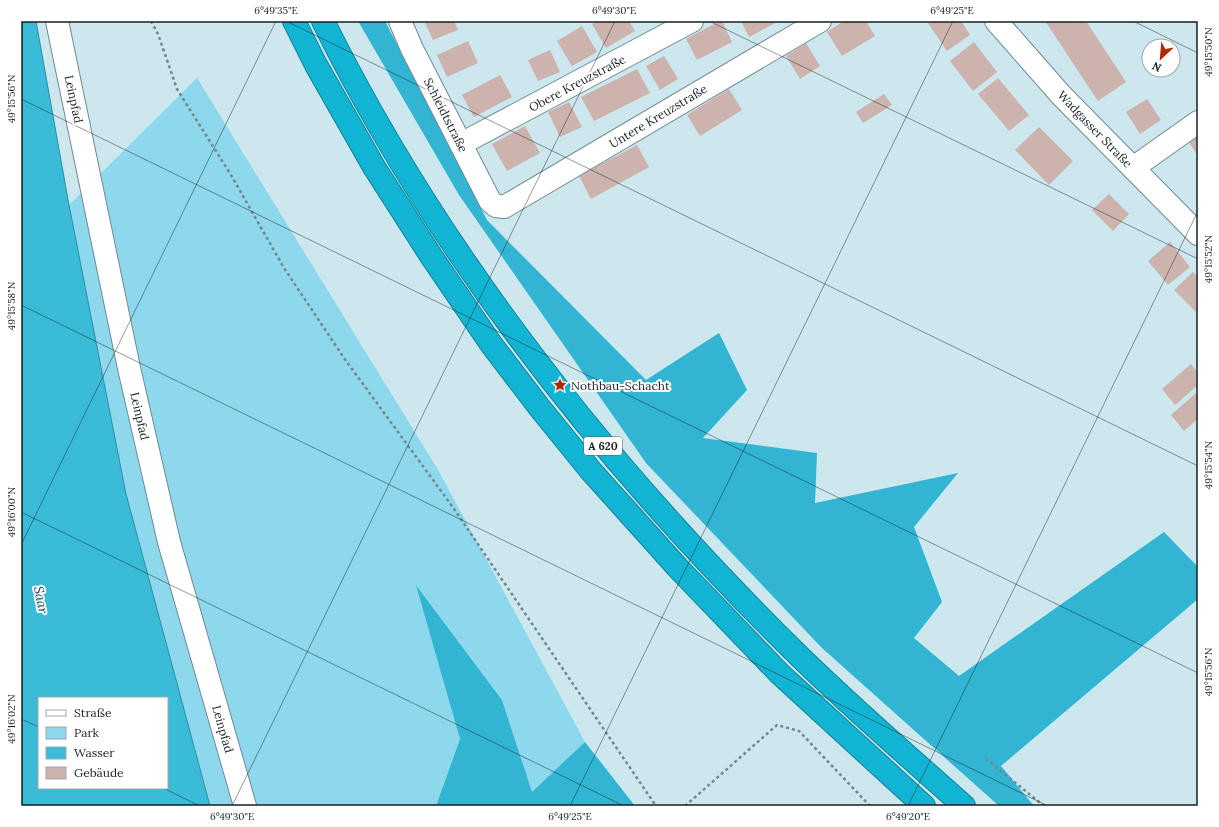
<svg xmlns="http://www.w3.org/2000/svg" width="1219" height="827" font-family="Lora,serif">
<rect width="100%" height="100%" fill="#cce7ee"/>
<path fill="#8dd8ec" d="M197,78L437,468L585,742L532,793L502,700L417,586L460,739L436,806H210L126,494L69,205Z"/>
<g fill="#31b5d2">
<path d="M358,21H385L487,220L646,380L719,333L747,390L703,438L817,453L815,503L958,473L914,527L942,602L914,638L959,676L1164,532L1198,567V599L1001,766L1034,806H999L822,648L646,463L459,195Z"/>
<path d="M416,585L502,700L532,792L585,742L635,806H436L460,739Z"/>
</g>
<path fill="#3abbd8" stroke="#2f8ca1" fill-rule="evenodd" d="M21,21H36L69,205L126,494L210,806H21ZM39,698H167V788H39Z"/>
<g fill="#ccb3ad">
<path d="M424,21H454L458,30L433,40Z"/>
<path d="M597,21H629L635,31L606,48L592,24Z"/>
<path d="M720,21H722L732,42L697,60L686,39Z"/>
<path d="M741,21H779L749,37Z"/>
<path d="M844,21H866L875,36L842,56L827,32Z"/>
<path d="M932,21H961L970,35L947,51L928,23Z"/>
<path d="M1045,21H1086L1126,82L1098,101Z"/>
<path d="M582,26L597,52L572,66L557,41Z"/>
<path d="M468,41L478,63L447,77L437,55Z"/>
<path d="M974,42L997,72L973,91L950,61Z"/>
<path d="M806,43L820,66L800,79L786,56Z"/>
<path d="M550,50L560,72L538,81L528,60Z"/>
<path d="M664,56L678,79L660,90L646,66Z"/>
<path d="M637,69L650,93L594,121L581,97Z"/>
<path d="M500,75L512,97L474,117L462,95Z"/>
<path d="M998,78L1029,115L1009,131L978,94Z"/>
<path d="M729,89L742,110L700,136L687,115Z"/>
<path d="M884,94L892,105L863,123L856,112Z"/>
<path d="M1147,99L1161,120L1140,134L1126,112Z"/>
<path d="M569,102L582,127L560,137L548,112Z"/>
<path d="M525,126L540,153L507,171L492,144Z"/>
<path d="M1039,127L1073,161L1049,185L1015,150Z"/>
<path d="M1198,131V156L1186,138Z"/>
<path d="M637,145L649,167L591,199L579,176Z"/>
<path d="M1109,194L1129,214L1113,231L1092,210Z"/>
<path d="M1170,242L1190,267L1168,285L1148,261Z"/>
<path d="M1193,272L1198,277V310L1196,312L1174,290Z"/>
<path d="M1191,364L1198,373V385L1175,405L1162,389Z"/>
<path d="M1196,393L1198,395V419L1184,431L1171,415Z"/>
</g>
<g fill="none" stroke-linecap="round" stroke-linejoin="round">
<g stroke="#728a91" stroke-width="24">
<g id="minor">
<path d="M57,21L129,368L169,542L245,806"/>
<path d="M400,21L412,49L490,201L496,206L504,207L820,21"/>
<path d="M996,21L1061,95L1198,234"/>
<path d="M461,144L692,21"/>
<path d="M1133,168L1198,122"/>
</g>
</g>
<g stroke="#138095" stroke-width="24">
<g id="highway">
<path d="M294,21L316,65L374,167L431,256L491,344L539,407L591,471L678,568L780,674L924,806"/>
<path d="M323,21C441,259 608,468 797,654C851,707 908,756 964,806"/>
</g>
</g>
<g stroke="#74878c" stroke-width="2.5" stroke-dasharray="3 3" stroke-linecap="butt">
<path d="M151,21L158,34L177,89L231,175L284,268L344,358L452,506L656,806"/>
<path d="M986,759L1044,806"/>
<path d="M685,806L777,725L799,731L870,806"/>
</g>
<use href="#minor" stroke="#fff" stroke-width="22"/>
<use href="#highway" stroke="#12b4d3" stroke-width="22"/>
</g>
<path fill="none" stroke="#162022" stroke-width="1" stroke-opacity="0.45" d="M286,21L1198,466M709,21L1198,259M1133,21L1198,53M21,99L1198,673M21,305L1048,806M21,512L624,806M21,545L276,21M21,719L39,727M163,788L200,806M232,806L615,21M570,806L953,21M908,806L1198,211"/>
<defs>
<g id="sight-bare" transform="scale(1.08)"><path d="M0-6L1.8-2.2L6-1.7L2.9 1.2L3.7 5.4L0 3.3L-3.7 5.4L-2.9 1.2L-6-1.7L-1.8-2.2Z" fill="#b32800" stroke="#fff" stroke-width="2.5" paint-order="stroke"/></g>
</defs>
<g fill-rule="evenodd">
<use href="#sight-bare" x="560" y="385"/>
</g>
<g text-anchor="middle" dominant-baseline="central" stroke-width="4" stroke-linejoin="round" paint-order="stroke">
<rect fill="#fff" stroke="#5c6364" stroke-width="1" x="584" y="437" width="38" height="18" rx="3"/>
<g font-size="11" font-weight="bold" fill="#162022">
<text x="603" y="446">A 620</text>
</g>
<g font-size="12" fill="#162022" stroke="#fff">
<text transform="translate(577 83) rotate(-28)">Obere Kreuzstraße</text>
<text transform="translate(74 99) rotate(78)">Leinpfad</text>
<text transform="translate(446 115) rotate(63)">Schleidtstraße</text>
<text transform="translate(658 116) rotate(-31)">Untere Kreuzstraße</text>
<text transform="translate(1095 129) rotate(46)">Wadgasser Straße</text>
<text transform="translate(140 416) rotate(77)">Leinpfad</text>
<text transform="translate(223 729) rotate(74)">Leinpfad</text>
</g>
<g font-size="12" fill="#162022" stroke="#fff" text-anchor="start">
<text x="571" y="385">Nothbau-Schacht</text>
</g>
<g font-size="13" font-style="italic" fill="#104753" stroke="#fff">
<text transform="translate(41 600) rotate(79)">Saar</text>
</g>
</g>
<rect width="1219" height="827" fill="none" stroke="#ffffff" stroke-width="44"/>
<rect x="38" y="697" width="130" height="92" fill="#ffffff" stroke="#a2a6a7"/>
<rect x="46" y="710" width="20" height="6" fill="#ffffff" stroke="#a2a6a7"/>
<text x="74" y="717" font-size="12" fill="#162022">Straße</text>
<rect x="46" y="727" width="20" height="12" fill="#8dd8ec" stroke="#a2a6a7"/>
<text x="74" y="737" font-size="12" fill="#162022">Park</text>
<rect x="46" y="747" width="20" height="12" fill="#3abbd8" stroke="#a2a6a7"/>
<text x="74" y="757" font-size="12" fill="#162022">Wasser</text>
<rect x="46" y="767" width="20" height="12" fill="#ccb3ad" stroke="#a2a6a7"/>
<text x="74" y="777" font-size="12" fill="#162022">Gebäude</text>
<g transform="translate(1161 58) rotate(206)"><circle r="19" fill="#ffffff" stroke="#a2a6a7"/>
<path d="M0-3L7 15L0 10L-7 15Z" fill="#b32800"/>
<text y="-6" font-size="11" font-weight="bold" text-anchor="middle" fill="#162022">N</text>
</g>
<rect x="22" y="22" width="1175" height="783" fill="none" stroke="#162022" stroke-width="1.5"/>
<g font-size="10" text-anchor="middle" fill="#162022">
<text x="276" y="14">6°49'35"E</text>
<text x="614" y="14">6°49'30"E</text>
<text x="952" y="14">6°49'25"E</text>
<text transform="translate(1208 52) rotate(-90)" y="4">49°15'50"N</text>
<text transform="translate(11 99) rotate(-90)" y="4">49°15'56"N</text>
<text transform="translate(1208 259) rotate(-90)" y="4">49°15'52"N</text>
<text transform="translate(11 306) rotate(-90)" y="4">49°15'58"N</text>
<text transform="translate(1208 465) rotate(-90)" y="4">49°15'54"N</text>
<text transform="translate(11 512) rotate(-90)" y="4">49°16'00"N</text>
<text transform="translate(1208 672) rotate(-90)" y="4">49°15'56"N</text>
<text transform="translate(11 719) rotate(-90)" y="4">49°16'02"N</text>
<text x="232" y="820">6°49'30"E</text>
<text x="570" y="820">6°49'25"E</text>
<text x="908" y="820">6°49'20"E</text>
</g>
</svg>
